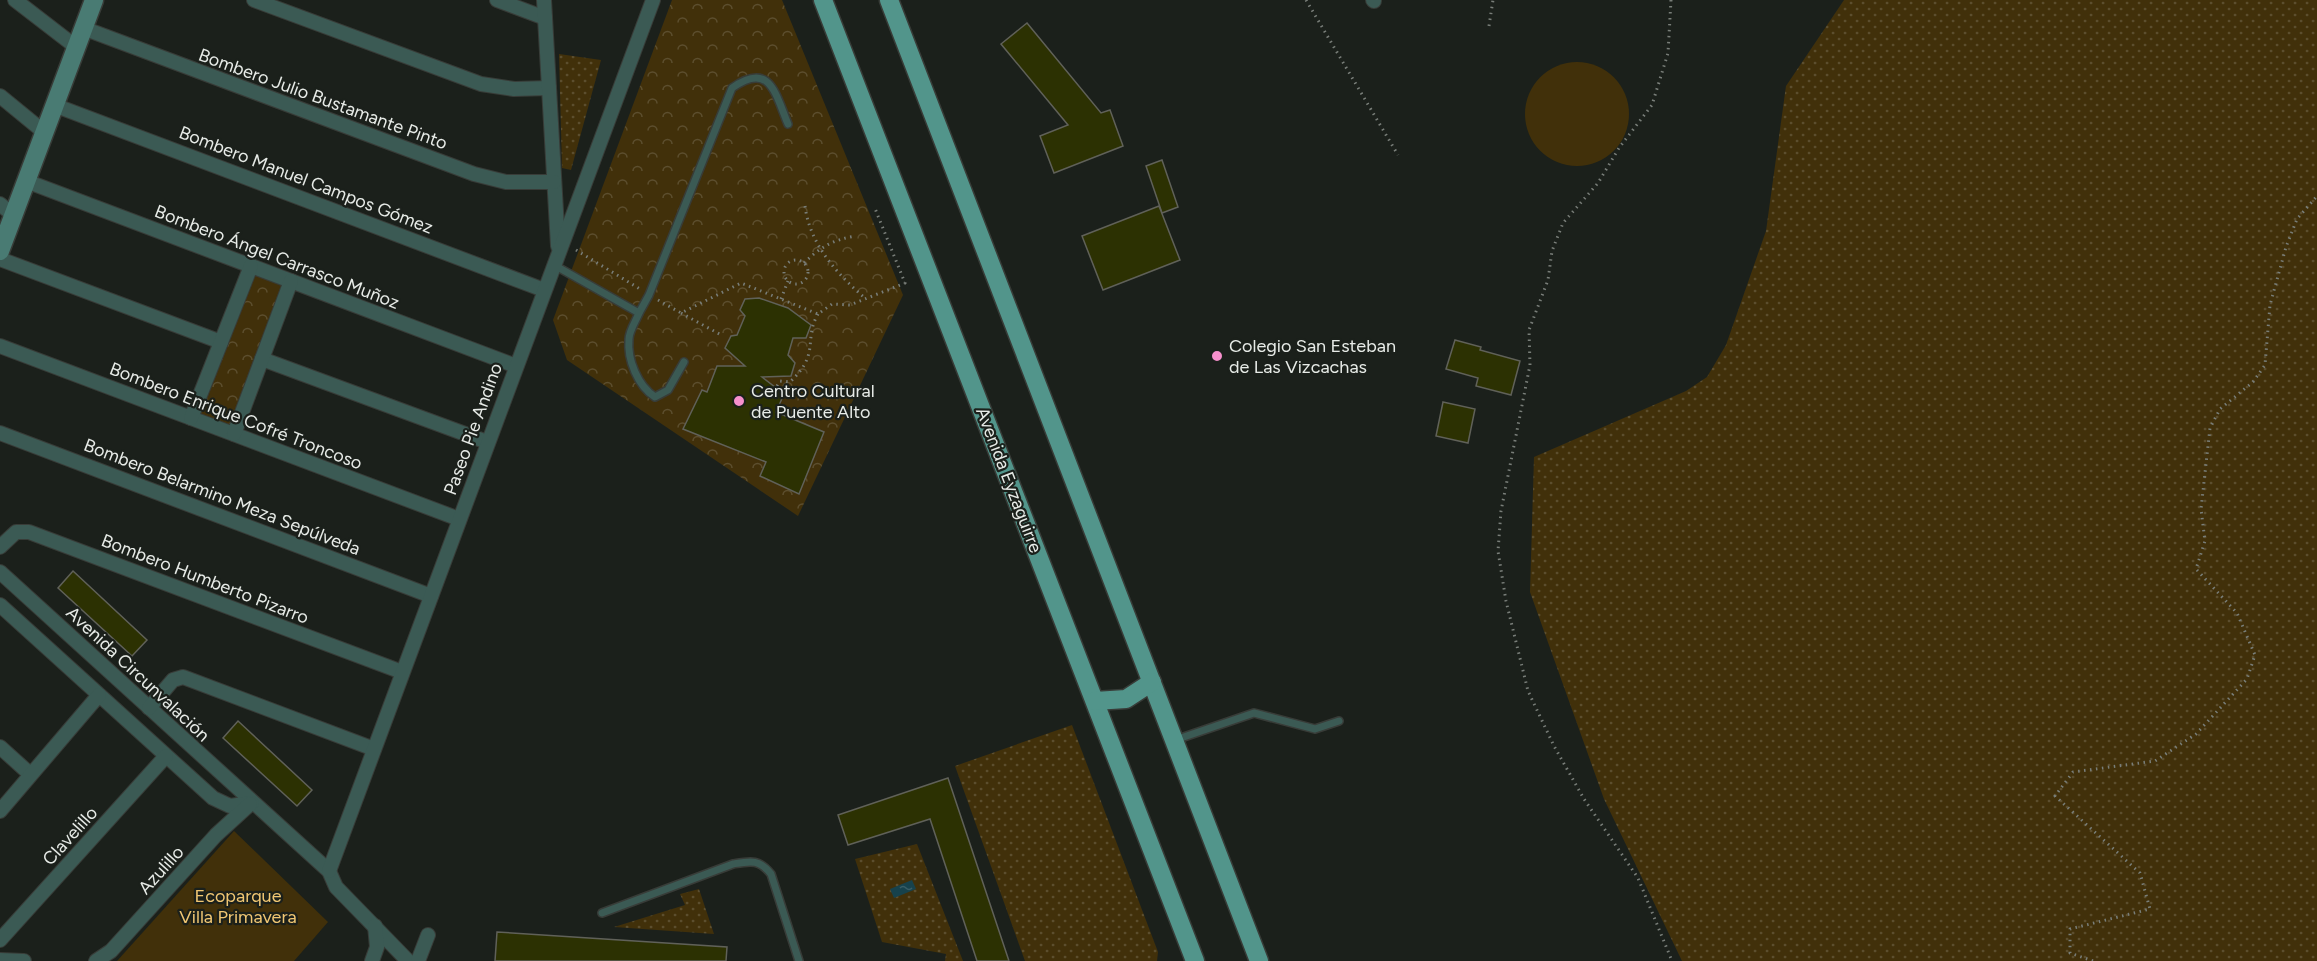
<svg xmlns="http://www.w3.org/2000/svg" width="2317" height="961" font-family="Figtree,sans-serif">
<defs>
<pattern id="grass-dots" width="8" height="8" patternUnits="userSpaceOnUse" patternTransform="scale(1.5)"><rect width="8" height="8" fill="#41300a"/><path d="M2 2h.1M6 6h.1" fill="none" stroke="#5c4e2e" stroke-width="1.8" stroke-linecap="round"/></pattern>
<pattern id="park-crowns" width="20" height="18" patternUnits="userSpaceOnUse" patternTransform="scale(1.5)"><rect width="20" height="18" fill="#41300a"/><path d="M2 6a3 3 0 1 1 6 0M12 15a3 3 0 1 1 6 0" fill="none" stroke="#5c4e2e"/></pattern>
<pattern id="water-ripples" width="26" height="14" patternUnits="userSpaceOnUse" patternTransform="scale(1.5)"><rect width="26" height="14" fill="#17424c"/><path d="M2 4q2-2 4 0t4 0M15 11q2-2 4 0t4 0" fill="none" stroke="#395d66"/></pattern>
</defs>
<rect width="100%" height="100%" fill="#1b201b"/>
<g fill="url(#grass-dots)">
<path d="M1844,0H2317V961H1682L1604,799L1530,592L1534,457L1686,391L1707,377L1726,345L1766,231L1786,86Z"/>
<path d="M559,54L601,60L571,170L562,168Z"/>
<path d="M1072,725L1158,952L1157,961H1025L955,766Z"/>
<path d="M917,844L963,961H945L946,954L882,942L855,859Z"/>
<path d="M699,889L714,934L614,927L685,905L680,894Z"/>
</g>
<g fill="url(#park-crowns)">
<path d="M672,0H782L903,295L798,516L567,360L553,320Z"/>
<path d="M254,272L284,284L231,427L199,415Z"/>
</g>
<g fill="#41300a">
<circle cx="1577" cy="114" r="52"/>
<path d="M234,831L328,922L294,961H117Z"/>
</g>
<path fill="url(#water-ripples)" d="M912,880L916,889L894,898L890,889Z"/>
<g fill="#2c3102" stroke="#606159" stroke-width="1.5">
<path d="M1027,23L1101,113L1110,110L1123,146L1054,173L1040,136L1068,125L1001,44Z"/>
<path d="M1162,160L1178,207L1162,213L1146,166Z"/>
<path d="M1159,206L1180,260L1103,290L1082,236Z"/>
<path d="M759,298L788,308L811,325L806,338H793L788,355L795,363L791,376L762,377L784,394L776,412L824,432L799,494L760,476L766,462L683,429L702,390L707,392L717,366H745L725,348L731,336L737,335L745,316L740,310L745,299Z"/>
<path d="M1455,340L1481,347L1480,350L1520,361L1511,395L1476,386L1478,378L1446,369Z"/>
<path d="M1443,402L1475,409L1468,443L1436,436Z"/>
<path d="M73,571L147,640L132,656L58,588Z"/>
<path d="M238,721L312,790L297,806L223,738Z"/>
<path d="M948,778L1009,961H977L930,819L848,845L838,815Z"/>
<path d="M497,932L727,947L726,961H495Z"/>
</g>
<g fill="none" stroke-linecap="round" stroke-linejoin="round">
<g stroke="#383c38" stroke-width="10">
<g id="lane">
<path d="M554,265L639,313L649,295L732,88C770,61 775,93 788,124"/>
<path d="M639,313C636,321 629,331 629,339C627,360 638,386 655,397L668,390L684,362"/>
<path d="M1175,740L1254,713L1315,729L1339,721"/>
<path d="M602,913L733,864C751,861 759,859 771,874L799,961"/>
</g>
</g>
<g stroke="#383c38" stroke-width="16">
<g id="street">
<path d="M15,0L76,47"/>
<path d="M254,0L481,84L514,89L549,88"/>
<path d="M497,0L545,18"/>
<path d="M544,0L558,246"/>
<path d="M1373,0L1374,1"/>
<path d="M83,28L474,174L506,182H554"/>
<path d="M0,96L44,132"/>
<path d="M54,105L544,290"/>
<path d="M26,181L516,366"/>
<path d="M0,204L13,215"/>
<path d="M0,259L221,342"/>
<path d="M0,346L459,519"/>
<path d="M262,359L487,442"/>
<path d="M191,418L251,266"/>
<path d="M0,433L431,596"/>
<path d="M234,434L291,281"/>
<path d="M0,547L16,532H29L402,672"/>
<path d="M0,572L329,871L336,887L408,961"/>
<path d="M0,605L213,798L230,806L252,803"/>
<path d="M149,708L173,680L183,677L374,749"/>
<path d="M0,747L30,774"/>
<path d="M0,811L99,695"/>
<path d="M329,871L653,0"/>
<path d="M0,940L166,756"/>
<path d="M0,960L24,961"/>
<path d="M96,961L111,951L216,835L250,804"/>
<path d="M372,961L377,947L375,926"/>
<path d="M418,961L428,935"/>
</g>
</g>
<g stroke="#383c38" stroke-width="21">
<path id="secondary" d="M0,251L94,0"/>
</g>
<g stroke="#383c38" stroke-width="21">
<g id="primary">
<path d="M823,0L1195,961"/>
<path d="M889,0L1259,961"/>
<path d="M1095,701L1126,699L1152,682"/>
</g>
</g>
<g stroke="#797e79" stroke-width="3" stroke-dasharray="1.5 4.5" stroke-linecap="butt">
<path d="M1306,0L1398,155"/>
<path d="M1671,0L1668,53L1652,105L1619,148L1598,183L1563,223L1552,251L1548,280L1529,330L1530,365L1501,511L1498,551L1506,601L1528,691L1554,746L1584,799L1638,878L1672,961"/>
<path d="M1489,26L1493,0"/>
<path d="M805,206C810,245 837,274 866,299"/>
<path d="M576,250L640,289"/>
<circle cx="796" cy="272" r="12"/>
<path d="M804,263C820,247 833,240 855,236"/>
<path d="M781,299L788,281"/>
<path d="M658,300L681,313L741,283L818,314L832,304L850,305L905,283L874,206"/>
<path d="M681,313L723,336"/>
<path d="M777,386L780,381L790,382C821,353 803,340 818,314"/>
<path d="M2093,961L2070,953V929L2150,909L2140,873L2055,796L2073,772L2155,761L2196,734L2247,679L2255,655L2237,613L2196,569L2205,541L2201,509L2210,428L2220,409L2253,382L2265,365L2270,305L2286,247L2297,219L2317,196"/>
</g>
<use href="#lane" stroke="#3b5a54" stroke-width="7"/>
<use href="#street" stroke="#3b5a54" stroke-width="14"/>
<use href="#secondary" stroke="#497b73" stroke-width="18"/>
<use href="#primary" stroke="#52958b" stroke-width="18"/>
</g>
<g fill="#f790cd" stroke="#1b201b" stroke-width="2">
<circle cx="1217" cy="356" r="6"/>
<circle cx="739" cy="401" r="6"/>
</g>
<g text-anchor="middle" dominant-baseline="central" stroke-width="4.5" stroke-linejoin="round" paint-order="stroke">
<g font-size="18" fill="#e7ebe7" stroke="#1b201b">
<text transform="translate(323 99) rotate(20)">Bombero Julio Bustamante Pinto</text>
<text transform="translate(306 180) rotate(21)">Bombero Manuel Campos Gómez</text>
<text transform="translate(277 257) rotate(21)">Bombero Ángel Carrasco Muñoz</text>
<text transform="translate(236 416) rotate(21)">Bombero Enrique Cofré Troncoso</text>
<text transform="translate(473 429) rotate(-70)">Paseo Pie Andino</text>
<text transform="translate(1009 480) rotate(69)">Avenida Eyzaguirre</text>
<text transform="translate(222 497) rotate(21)">Bombero Belarmino Meza Sepúlveda</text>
<text transform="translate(205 579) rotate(21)">Bombero Humberto Pizarro</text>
<text transform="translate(138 674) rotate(43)">Avenida Circunvalación</text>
<text transform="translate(70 836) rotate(-48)">Clavelillo</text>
<text transform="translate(161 870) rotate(-48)">Azulillo</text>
</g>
<g font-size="18" fill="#e7ebe7" stroke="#1b201b" text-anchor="start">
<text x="1229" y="346">Colegio San Esteban<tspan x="1229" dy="21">de Las Vizcachas</tspan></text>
<text x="751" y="391">Centro Cultural<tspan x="751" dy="21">de Puente Alto</tspan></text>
</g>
<g font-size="18" fill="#f1c773" stroke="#1b201b">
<text x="238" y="896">Ecoparque<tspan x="238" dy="21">Villa Primavera</tspan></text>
</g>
</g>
</svg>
